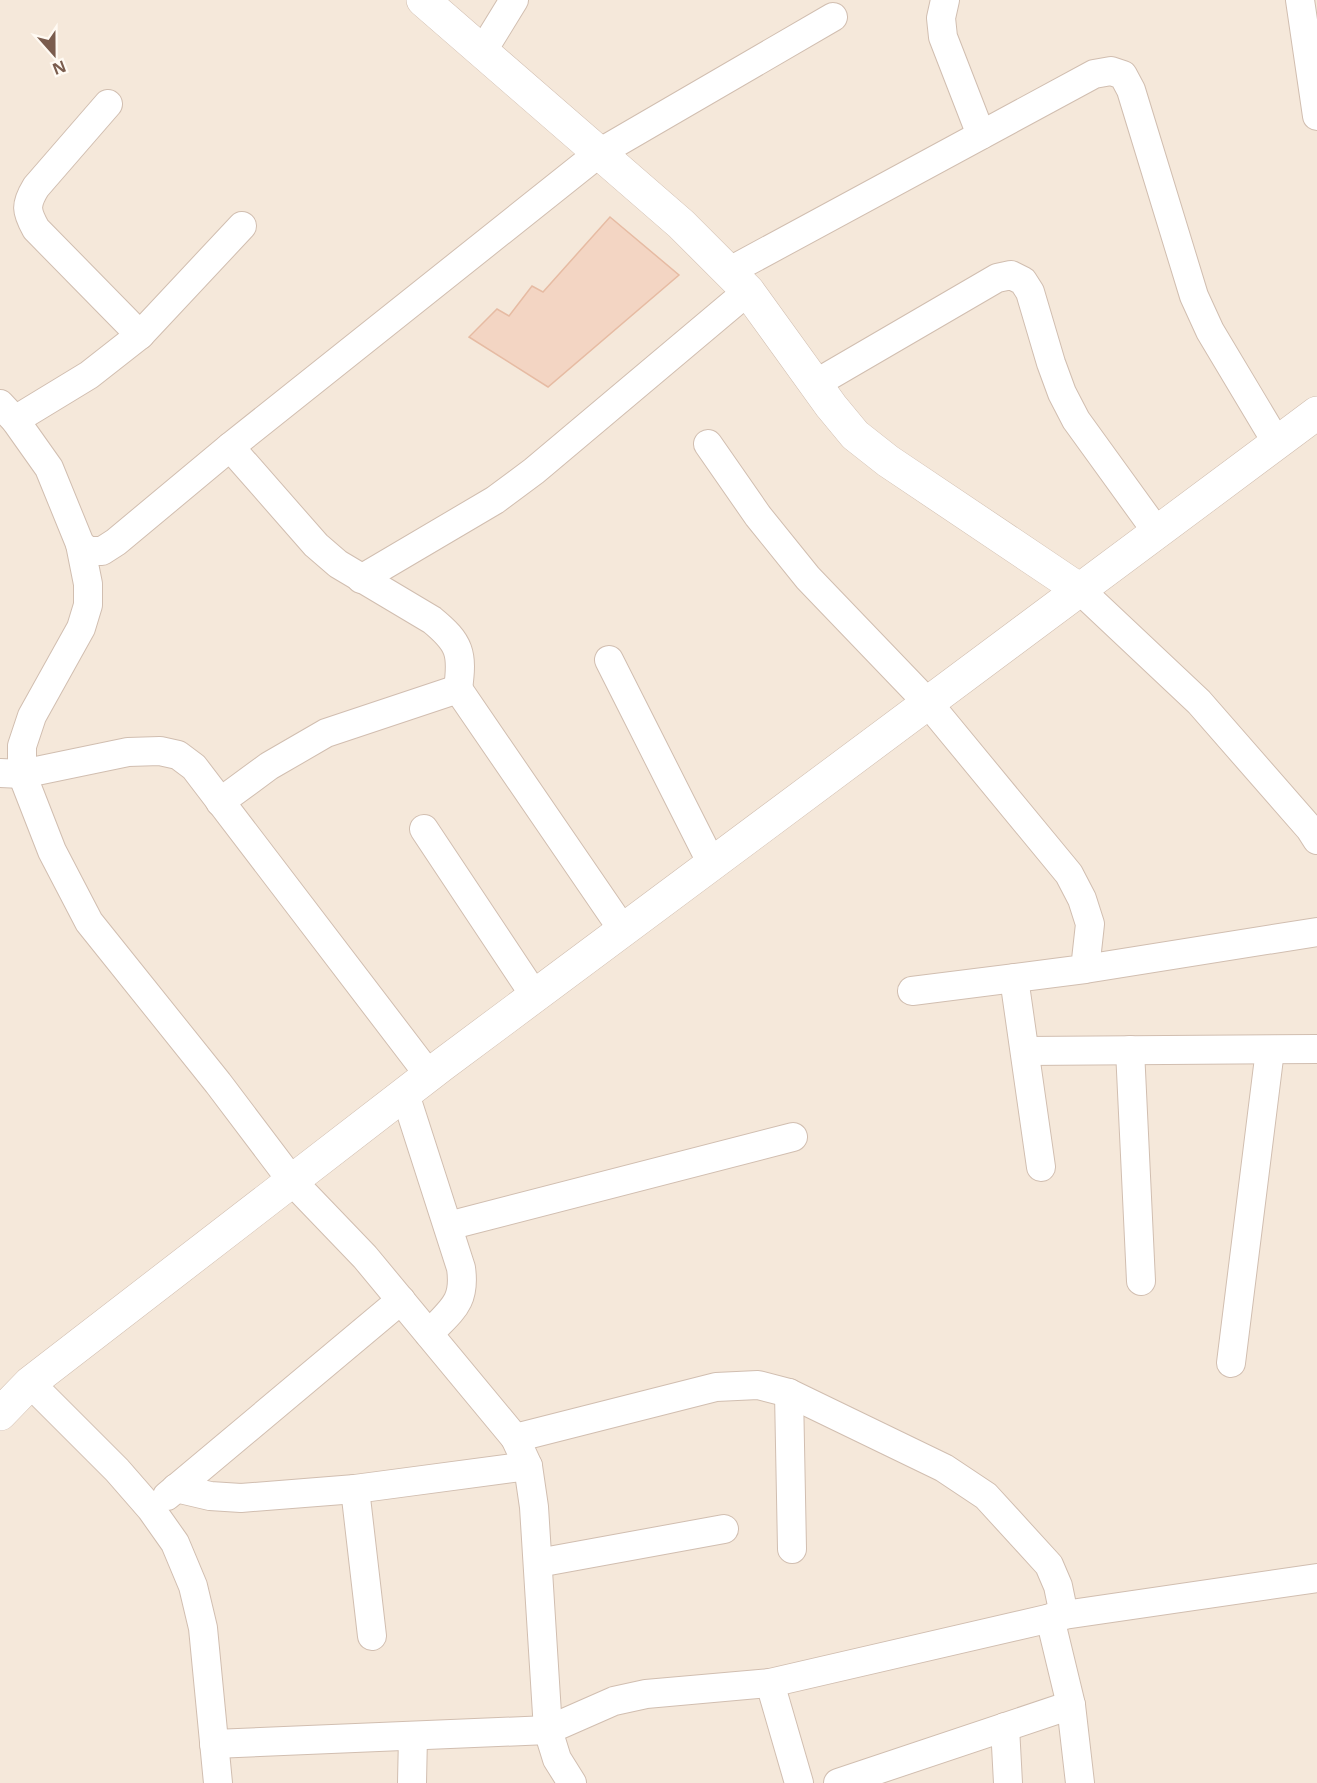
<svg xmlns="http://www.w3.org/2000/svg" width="1317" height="1783" font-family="'Noto Sans',sans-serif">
<rect width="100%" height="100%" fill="#fdf6ec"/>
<rect fill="#f5e8da" x="0" y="0" width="1317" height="1783"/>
<path fill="#f3d5c3" stroke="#e6bba3" stroke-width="1.5" d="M610,217L679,275L548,387L469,337L497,309L509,316L532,286L543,292Z"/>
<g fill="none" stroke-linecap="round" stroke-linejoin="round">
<g stroke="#d1beb0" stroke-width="30">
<g id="minor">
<path d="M945,0L941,18L943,37L981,135"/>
<path d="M1300,0L1317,116"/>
<path d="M482,52L514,0"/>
<path d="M108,104L36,187C25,205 26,211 36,229L140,335"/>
<path d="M728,272L1094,74L1111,71L1123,75L1131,90L1194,296L1210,331L1277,443"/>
<path d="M815,384L997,278L1011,275L1023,281L1030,292L1051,363L1062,393L1076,420L1157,532"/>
<path d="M0,404L15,420L49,468L80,544L88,551H102L116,542L230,447L599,153L833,17"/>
<path d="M15,420L89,375L140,335L242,226"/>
<path d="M708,444L758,516L808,578L928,703L1069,874L1082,899L1090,924L1085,969L912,991"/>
<path d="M230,447L316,545L338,564L432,620C460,643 463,653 458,689"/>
<path d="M80,544L88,584V605L81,628L32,716L22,746V774L52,851L89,922L218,1083L292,1181L365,1257L515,1438L528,1466L534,1507L548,1730L557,1759L572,1783"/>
<path d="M361,579L495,500L534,471L748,291"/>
<path d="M1080,590L1199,702L1310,829L1317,840"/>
<path d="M609,660L712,864"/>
<path d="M0,773L22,774L128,752L160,751L178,755L194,767L429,1075"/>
<path d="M220,802L269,766L326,733L458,689L623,930"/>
<path d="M424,829L535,996"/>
<path d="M1085,969L1317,932"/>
<path d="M1014,978L1041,1167"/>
<path d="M1130,1050L1141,1281"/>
<path d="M1025,1051L1317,1049"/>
<path d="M405,1094L461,1268C466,1303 451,1310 429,1334"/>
<path d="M448,1226L793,1137"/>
<path d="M1231,1363L1270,1050"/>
<path d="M30,1383L117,1470L151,1509L175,1543L193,1586L203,1628L218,1783"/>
<path d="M789,1393L792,1549"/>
<path d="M515,1438L716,1387L758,1385L789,1393L944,1468L986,1496L1049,1565L1058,1586L1064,1615"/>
<path d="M176,1488L210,1496L241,1498L355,1489L528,1466"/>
<path d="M355,1489L372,1636"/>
<path d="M167,1496L401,1300"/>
<path d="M538,1563L724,1529"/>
<path d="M1050,1618L1071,1705L1080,1783"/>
<path d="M770,1683L799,1783"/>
<path d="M1005,1727L1008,1783"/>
<path d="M214,1744L548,1730L614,1701L646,1694L770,1683L1064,1615L1317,1578"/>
<path d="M412,1783L413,1736"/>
<path d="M838,1783L1071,1705"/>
</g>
</g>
<g stroke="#d1beb0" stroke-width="34">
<g id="tertiary">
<path d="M423,0L681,224L748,291L831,406L855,435L888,461L1080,590"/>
<path d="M0,1414L30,1383L442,1065L1317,413"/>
</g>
</g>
<use href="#minor" stroke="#fff" stroke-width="28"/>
<use href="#tertiary" stroke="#fff" stroke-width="33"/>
</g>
<g transform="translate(54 54) rotate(159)" stroke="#fffaf3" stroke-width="4.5" paint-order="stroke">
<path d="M0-4.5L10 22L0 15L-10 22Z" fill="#7a5c4d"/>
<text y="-9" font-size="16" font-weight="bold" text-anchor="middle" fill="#7a5c4d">N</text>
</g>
</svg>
